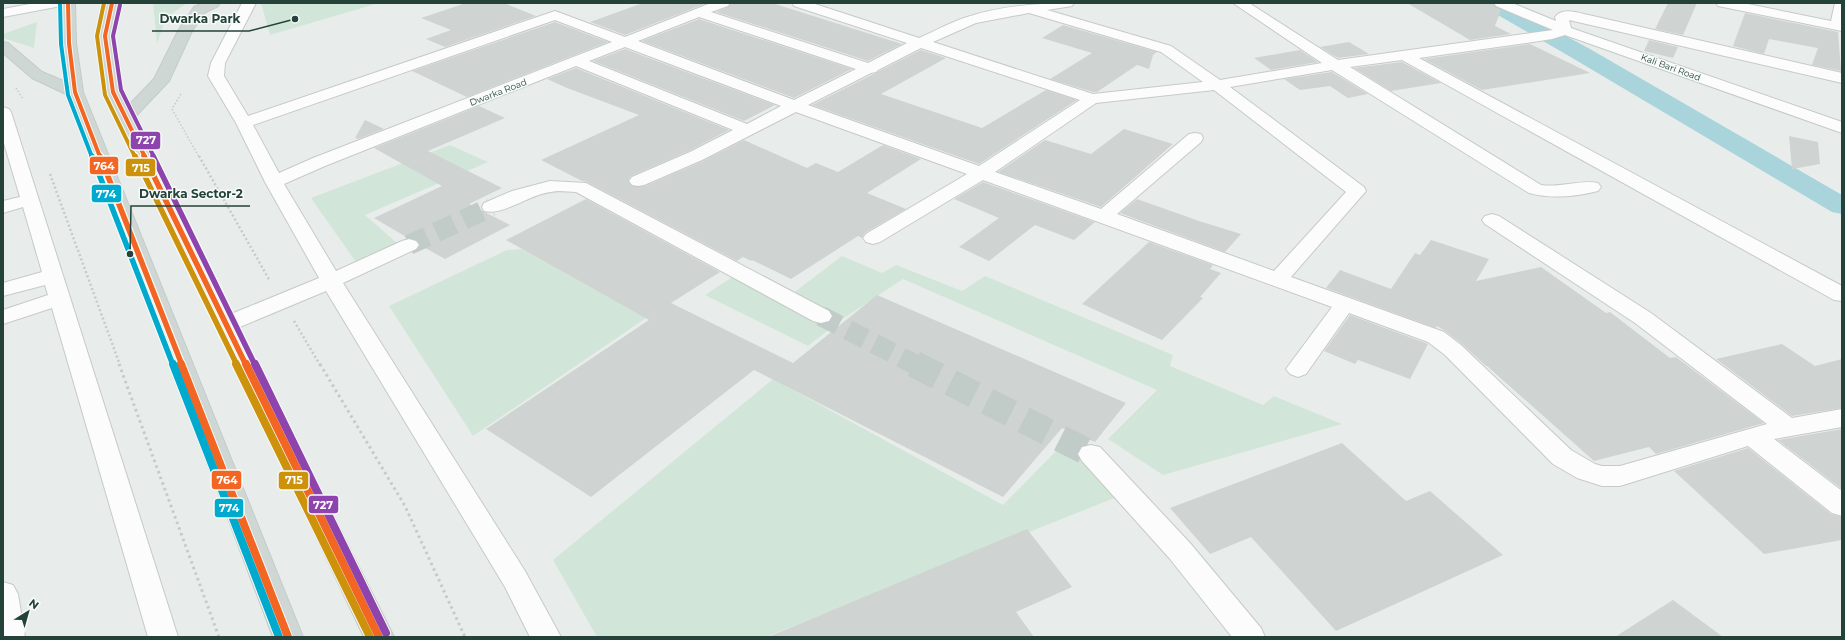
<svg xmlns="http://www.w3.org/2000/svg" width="1845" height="640" font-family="Montserrat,sans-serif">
<rect width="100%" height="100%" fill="#e8edeb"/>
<g fill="#d1e6d8">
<path d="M153,3H187L166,18L157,43Z"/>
<path d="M261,3H379L270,35Z"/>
<path d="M37,22L34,48L3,38V34Z"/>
<path d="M450,145L488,162L365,215L398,244L356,262L311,198Z"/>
<path d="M522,249L646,318L473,436L389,306L507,250Z"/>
<path d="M842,256L882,273L896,265L962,291L985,276L1173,355L1170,366L1263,405L1274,396L1342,424L1163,475L1108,439L1157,390L903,279L844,318L808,346L705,295L740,272L792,294Z"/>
<path d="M773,379L1003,505L1066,441L1117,497L766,637H597L553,560Z"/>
</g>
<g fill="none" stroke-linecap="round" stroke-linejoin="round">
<path fill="#a9d4db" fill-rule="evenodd" d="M1481,3H1505L1590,49L1842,195V214L1832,212L1574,59L1484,7Z"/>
</g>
<g fill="#cfd4d2">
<path d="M466,3H504L536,16L445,47L426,39L451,30L421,18Z"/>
<path d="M643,3H707L625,35L590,22Z"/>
<path d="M731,3H772L902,44L868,61L716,12L728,7Z"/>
<path d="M1407,3H1493L1495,7L1501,10L1495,26L1511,34L1470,40Z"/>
<path d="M1668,3H1697L1683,35L1655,29Z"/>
<path d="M1745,13L1838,32L1841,71L1812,65L1818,48L1769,39L1764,54L1733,46Z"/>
<path d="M699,19L852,69L794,98L642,41Z"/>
<path d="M555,22L608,42L467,97L412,71Z"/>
<path d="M1063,25L1157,52L1153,55L1149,69L1137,65L1097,92H1093L1050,79L1092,53L1042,38Z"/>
<path d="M1649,40L1678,47L1673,58L1644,51Z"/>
<path d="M1349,42L1369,54L1338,58L1320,47Z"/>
<path d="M1530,44L1590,73L1482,90L1424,59Z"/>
<path d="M625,49L775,105L744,121L593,61Z"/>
<path d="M921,50L946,58L881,94L982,128L1046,90L1077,100L979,164L812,105Z"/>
<path d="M1300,50L1318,62L1271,70L1254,58Z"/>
<path d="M1402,62L1441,83L1391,91L1354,68Z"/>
<path d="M576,68L729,130L689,151L631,176L628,181L632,186H645L703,161L744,140L807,168L816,163L838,172L883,145L921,159L867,193L906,209L865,233L862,238L858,236L791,279L752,260L751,261L743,257L737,261L587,182L582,181L541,160L639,115L567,88L547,79Z"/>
<path d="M1332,72L1368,94L1348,98L1330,86L1300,90L1284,79Z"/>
<path d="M479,106L505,118L428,151L502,188L469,204L510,225L445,259L420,245L416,240L408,238L374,218L442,186L374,148Z"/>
<path d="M365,120L384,129L358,139L355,138Z"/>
<path d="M1124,129L1173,144L1101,207L998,172L1045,140L1091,154Z"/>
<path d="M1789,136L1818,142L1820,164L1792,169Z"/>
<path d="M983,182L1095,222L1074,240L1035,225L989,261L959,247L999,218L954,199Z"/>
<path d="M586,199L720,272L671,303L793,363L877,295L1126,403L1095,442L1062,428L1003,497L754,370L591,497L486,429L649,320L506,240Z"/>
<path d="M1137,199L1199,221L1241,234L1225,252L1120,213Z"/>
<path d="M1431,240L1489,259L1476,281L1541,267L1606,313L1610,312L1670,358L1676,357L1764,423L1656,454L1649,447L1594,461L1487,366H1486L1462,344L1445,331L1437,326L1436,328L1326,288L1340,270L1391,289L1415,253L1420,255Z"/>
<path d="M1149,242L1213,265L1210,269L1221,273L1200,297L1203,298L1162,340L1082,304Z"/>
<path d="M1350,315L1428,344L1410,379L1358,360L1355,364L1324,351Z"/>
<path d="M1782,344L1815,366L1842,359V408L1792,416L1716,359Z"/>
<path d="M1842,429V489L1778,440Z"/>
<path d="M1342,443L1406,501L1430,491L1503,555L1336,631L1251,537L1210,554L1170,508Z"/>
<path d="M1748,448L1831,514L1842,517V540L1764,554L1674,471Z"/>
<path d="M1027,529L1072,587L1016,612L1034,637H768Z"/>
<path d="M1673,600L1723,637H1615Z"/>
</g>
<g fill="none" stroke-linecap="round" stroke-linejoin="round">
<g stroke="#c1cbc8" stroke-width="20" stroke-dasharray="20 10" stroke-linecap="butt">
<path d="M409,245L491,207"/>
<path d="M821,316L916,365"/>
</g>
<path stroke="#c1cbc8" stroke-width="27" stroke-dasharray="27 14" stroke-linecap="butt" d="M914,364L1091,454"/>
<g stroke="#c5cac8" stroke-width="2">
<g id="street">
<path d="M242,3H256L225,63L224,76L248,116L555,11L625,37L711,3H730L728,6L711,12L868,63L907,43L794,6L792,3H812L919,38C935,31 951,22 967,17C1001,6 1038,3 1074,3L1072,6L1047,10L1171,46L1220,80L1322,63L1233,3H1249L1338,60L1553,30L1496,6L1494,3H1512L1556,21L1555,17C1562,8 1575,12 1584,14L1842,73V83L1569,20L1571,28L1842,122V133L1565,35L1552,39L1533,42L1419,58L1842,286V301L1834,300L1402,60L1350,67L1541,185C1561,188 1582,179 1598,183L1601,187L1598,191C1575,197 1552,199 1529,193L1332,70L1230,87L1364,187L1366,191L1291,277L1444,332L1461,345L1571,450L1595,464L1602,466H1620L1767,424L1635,323L1485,224L1482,220L1485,216L1492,214L1499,216L1651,313L1792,418L1842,409V427L1774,439L1842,491V516L1832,513L1748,446L1620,486H1602L1577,478L1553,464L1445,355L1428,342L1349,313L1306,374L1298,377L1290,374L1286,369L1332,307L983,180L880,242L873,244L866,242L863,238L866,234L967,174L796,112L702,160L644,185L638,186L632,185L629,181L632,177L690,152L733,130L576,66L325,166L284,184L336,271L402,241L409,239L416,241L419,245L416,249L343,283L525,571L561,637H530L505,587L326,291L235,329L227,331L219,329L216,324L219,319L319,278L265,182L236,123L208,76L211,63ZM1029,13L1161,52L1203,82L1093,94L933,42L976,23ZM699,17L856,69L794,100L638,41ZM555,20L612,42L313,158L279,173L253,125ZM625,47L781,106L747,124L589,61ZM921,48L1080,100L979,166L808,105L871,73L876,72L878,70ZM1214,90L1346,192L1274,271L1117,214L1201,142L1203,138L1201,134L1195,133L1189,134L1101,209L995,172L1096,103Z"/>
<path d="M1716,3H1743L1831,21L1835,3H1842V31L1723,7L1718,6Z"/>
<path d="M3,107L9,109L11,112L178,637H148L52,308L3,324V310L48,295L45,285L3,296V283L42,272L23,207L3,213V201L20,197L3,140Z"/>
<path d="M550,181L586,183L829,311L832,316L829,321L821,323L813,321L576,192C568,192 559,190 551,192C530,194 503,216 484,211L482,207L484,203L512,191Z"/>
<path d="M1091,445L1100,447L1190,543L1261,628L1265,637H1232L1170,559L1082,461L1078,454L1082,447Z"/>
<path d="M3,582L13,585L18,594L25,637H3Z"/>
</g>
</g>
<g stroke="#c3cbc8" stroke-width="2">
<path id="secondary" d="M35,3H63L61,6L56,7L3,17V9Z"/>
</g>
<g stroke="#c3ccc9" stroke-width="2">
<g id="primary">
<path d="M61,3H75L76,43L83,92L303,637H273L68,95L32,78L3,53V42L8,43L42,72L66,82L62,43Z"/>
<path d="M105,3H119L112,36L121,92L128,106L154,79L178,31L194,7L203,3H220L218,6L204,13L192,31L169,81L134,118L394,637H364L105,92L98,36Z"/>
</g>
</g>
<g stroke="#c3ccca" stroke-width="1.5" stroke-dasharray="1.5 2" stroke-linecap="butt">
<path d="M16,88L23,99"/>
<path d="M181,94L172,109L199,157"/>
</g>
<g stroke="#c3ccca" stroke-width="2.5" stroke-dasharray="2 2.5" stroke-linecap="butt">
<path d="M199,156L270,281"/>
<path d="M50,174L120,365"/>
<path d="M294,321L320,365"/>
</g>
<g stroke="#c3ccca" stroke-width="3" stroke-dasharray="2.5 3.5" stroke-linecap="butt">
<path d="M119,364L219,637"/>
<path d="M320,364L405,506L465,637"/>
</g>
<use href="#street" fill="#fcfcfc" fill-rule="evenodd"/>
<use href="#secondary" fill="#fcfcfc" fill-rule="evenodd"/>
<use href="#primary" fill="#cfd7d5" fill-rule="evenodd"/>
<g stroke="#f7fbf9" stroke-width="6">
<g id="bus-1-far2">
<path d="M68,3L69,43L75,92L100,157"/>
<path d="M112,3L105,36L113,92L145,157"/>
</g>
</g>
<g stroke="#f7fbf9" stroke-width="8">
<g id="bus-1-far1">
<path d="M100,156L182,365"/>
<path d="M144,156L246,365"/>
</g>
</g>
<g stroke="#f7fbf9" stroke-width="10">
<g id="bus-1">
<path d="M181,364L288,637"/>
<path d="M246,364L379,637"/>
</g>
</g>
<g stroke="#f7fbf9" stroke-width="6">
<path id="bus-2-far2" d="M104,3L97,36L105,95L135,157"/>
</g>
<g stroke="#f7fbf9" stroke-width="8">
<path id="bus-2-far1" d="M135,156L237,365"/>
</g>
<g stroke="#f7fbf9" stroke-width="10">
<path id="bus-2" d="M236,364L370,637"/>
</g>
<g stroke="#f7fbf9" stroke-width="6">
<path id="bus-3-far2" d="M120,5L113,36L121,90L154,157"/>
</g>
<g stroke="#f7fbf9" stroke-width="8">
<path id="bus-3-far1" d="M153,156L255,365"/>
</g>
<g stroke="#f7fbf9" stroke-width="10">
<path id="bus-3" d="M255,364L386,633"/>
</g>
<g stroke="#f7fbf9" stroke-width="6">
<path id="bus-4-far2" d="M60,3L61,44L68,95L92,157"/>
</g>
<g stroke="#f7fbf9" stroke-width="8">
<path id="bus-4-far1" d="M92,156L173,365"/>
</g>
<g stroke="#f7fbf9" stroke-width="10">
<path id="bus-4" d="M173,364L279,637"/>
</g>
<use href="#bus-1-far2" stroke="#f26522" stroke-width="4"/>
<use href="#bus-1-far1" stroke="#f26522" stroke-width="5.5"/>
<use href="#bus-1" stroke="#f26522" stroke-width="8"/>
<use href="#bus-2-far2" stroke="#cd920c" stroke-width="4"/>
<use href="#bus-2-far1" stroke="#cd920c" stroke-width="5.5"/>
<use href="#bus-2" stroke="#cd920c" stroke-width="8"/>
<use href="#bus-3-far2" stroke="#8e44ad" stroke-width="4"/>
<use href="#bus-3-far1" stroke="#8e44ad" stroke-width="5.5"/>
<use href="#bus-3" stroke="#8e44ad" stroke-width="8"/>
<use href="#bus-4-far2" stroke="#00a9ce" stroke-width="4"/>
<use href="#bus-4-far1" stroke="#00a9ce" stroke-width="5.5"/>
<use href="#bus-4" stroke="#00a9ce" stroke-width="8"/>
</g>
<g text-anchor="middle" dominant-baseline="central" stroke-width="3" stroke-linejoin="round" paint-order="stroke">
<g font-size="9" fill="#24423a" stroke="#f7fbf9">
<text transform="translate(1671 67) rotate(20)">Kali Bari Road</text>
<text transform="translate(498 92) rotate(-21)">Dwarka Road</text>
</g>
</g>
<path fill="none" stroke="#24423a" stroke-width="1.5" d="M295 19L249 31H152M130 254L131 206H250"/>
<g fill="#24423a" stroke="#f7fbf9" stroke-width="1.5">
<circle cx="295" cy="19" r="4"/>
<circle cx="130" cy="254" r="4"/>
</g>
<g font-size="12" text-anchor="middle" font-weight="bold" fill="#24423a" stroke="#f7fbf9" stroke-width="3" stroke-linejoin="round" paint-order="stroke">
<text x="200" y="23">Dwarka Park</text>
<text x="191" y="198">Dwarka Sector-2</text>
</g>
<g stroke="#f7fbf9" stroke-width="1.5">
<rect x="130" y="131" width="31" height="19" rx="4" fill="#8e44ad"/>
<rect x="89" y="156" width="30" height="19" rx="4" fill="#f26522"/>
<rect x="125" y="158" width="31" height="19" rx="4" fill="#cd920c"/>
<rect x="91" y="184" width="31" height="19" rx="4" fill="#00a9ce"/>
<rect x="211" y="470" width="31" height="20" rx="4" fill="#f26522"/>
<rect x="278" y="471" width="31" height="19" rx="4" fill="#cd920c"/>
<rect x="308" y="495" width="31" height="19" rx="4" fill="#8e44ad"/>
<rect x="214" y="498" width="30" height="20" rx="4" fill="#00a9ce"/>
</g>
<g font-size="11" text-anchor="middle" font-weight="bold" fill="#fff">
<text x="146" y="144">727</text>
<text x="104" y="170">764</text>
<text x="141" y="172">715</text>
<text x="106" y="198">774</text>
<text x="227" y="484">764</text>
<text x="294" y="484">715</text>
<text x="323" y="509">727</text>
<text x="229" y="512">774</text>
</g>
<rect width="1845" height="640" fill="none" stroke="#24423a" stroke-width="8"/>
<g transform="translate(28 612) rotate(37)" stroke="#f7fbf9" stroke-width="3" paint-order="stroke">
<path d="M0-3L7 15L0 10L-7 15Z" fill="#24423a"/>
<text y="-6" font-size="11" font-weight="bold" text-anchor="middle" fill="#24423a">N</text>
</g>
</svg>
